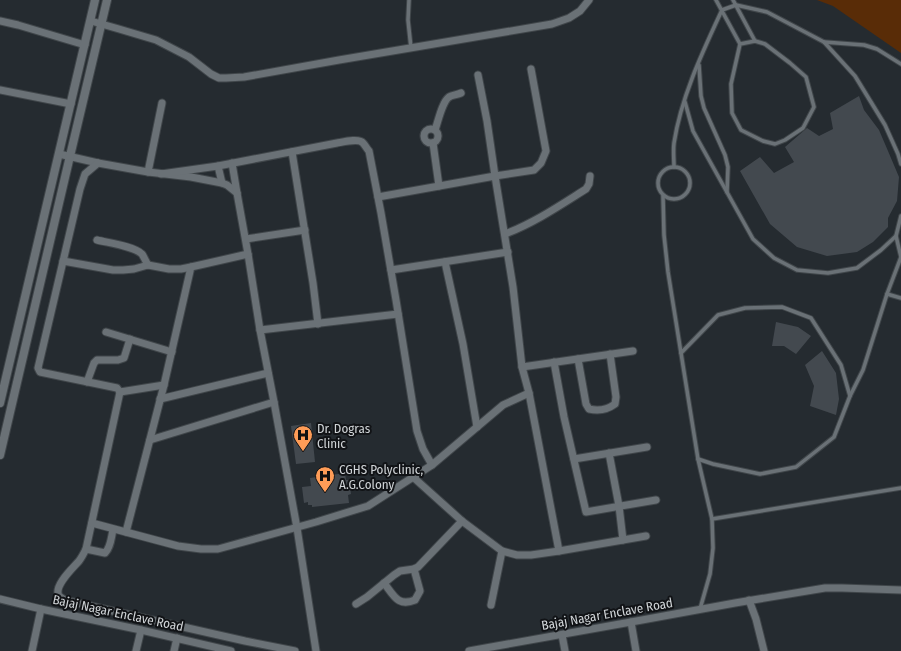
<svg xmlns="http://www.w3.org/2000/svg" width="901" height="651" font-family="'Fira Sans Condensed',sans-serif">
<rect width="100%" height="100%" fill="#252b30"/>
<path fill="#592c07" d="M817,0H901V53L833,6Z"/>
<g fill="#43494f">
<path d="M859,96L864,110L879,130L888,151L899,177L897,201L888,218V227L873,242L857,252L827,256L797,247L770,224L740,171L760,157L774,173L794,162L785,147L807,128L819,136L833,129L830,113Z"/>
<path d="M776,322L798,327L811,336L796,354L784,346H772Z"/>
<path d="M822,351L836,373L839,399L836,415L810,406L814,386L805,365Z"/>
<path d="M311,423L315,462L296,464L291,426Z"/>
<path d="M345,473L346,480H349L351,494L348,495L349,503L312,507V505H308V502L304,503L302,487L311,486L310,478Z"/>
</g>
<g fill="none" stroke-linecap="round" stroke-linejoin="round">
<g stroke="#40464a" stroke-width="5.5">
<g id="service">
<path d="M409,0L408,20L411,48"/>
<path d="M716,0L740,44L731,84L732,113L741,130L763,141L775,144L785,140L803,128L814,107L806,77L790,63L765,44L755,41L740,44"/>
<path d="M733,0L755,41"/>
<path d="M824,42L864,45L877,49L901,64"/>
<path d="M699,65L701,96L704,108L725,155L728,167L727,192"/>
<path d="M685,102L693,131L753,239L774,258L797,270L828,273L857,268L881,250L896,236L901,216"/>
<path d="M674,167C674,159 673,151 674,143C681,97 703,51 722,10L736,5L767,12L824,42L855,76L885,125L898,154L901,164"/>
<circle cx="674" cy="183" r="16"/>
<path d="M663,196L664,235L668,272L698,459L712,519L713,548L710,574L700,609"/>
<path d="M887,294L901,298"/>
<path d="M681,353L718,315L745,308L782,307L811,318L841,365L850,396L834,437L796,467L760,474L713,464L698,459"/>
<path d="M850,396L863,370L887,294L901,257L896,236"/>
<path d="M712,519L901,488"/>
</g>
</g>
<g stroke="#40464a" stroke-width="9">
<g id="minor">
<path d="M0,21L18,25L85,45"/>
<path d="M91,21L119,29L156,40L189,57L211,74L219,78H226L244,77L339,60L493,34L552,24L569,18L580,11L589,0"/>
<path d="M478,75L487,121L495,176L534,170L541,163L546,151L531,69"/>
<path d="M0,90L71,104"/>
<circle cx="431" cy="136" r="7"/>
<path d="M435,130C438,122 442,102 449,97C452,95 457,95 461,93"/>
<path d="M433,143L439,186"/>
<path d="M292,152L313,283L318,324"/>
<path d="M59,154L98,163L148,172L191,177L222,183L227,185L237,193"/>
<path d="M98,163L85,174L80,189L38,368L40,372L117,388L120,392L86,549C84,553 82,557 79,561C73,568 53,586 59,596C60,597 64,599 64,600L245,641L295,651"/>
<path d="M232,163L237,193L248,254L260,330L274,402L297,528L316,651"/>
<path d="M218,166L222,183"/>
<path d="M148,172L162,103"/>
<path d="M161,174L218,166L337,143C343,142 359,138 363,143C365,145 367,149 369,151L381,213L396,300L417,431L423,449L432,465"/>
<path d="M378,197L495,176L513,287L522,367L529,393L559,551"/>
<path d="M505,234C534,223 559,206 586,189L589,184L590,176"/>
<path d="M246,239L305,230"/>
<path d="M97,240C109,243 133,246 142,254C144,257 146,262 148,265"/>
<path d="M63,261L113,270H123L134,269L148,265L169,269H181L191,267"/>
<path d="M445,262L463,344L477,427"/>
<path d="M391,270L508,252"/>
<path d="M260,330L398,314"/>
<path d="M106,332L172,352"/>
<path d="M578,359L586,404L589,409C598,411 607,410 615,404L616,397L610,354"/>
<path d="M554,362L564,417L586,512L656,500"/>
<path d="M522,367L633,351"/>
<path d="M87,382L94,363L97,360H118L124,358L130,339"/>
<path d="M120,392L164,385"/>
<path d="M160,399L268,373"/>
<path d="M150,440L274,402"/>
<path d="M609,453L619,506L623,540"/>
<path d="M574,459L647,447"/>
<path d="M413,477L462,521L502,551L491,605"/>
<path d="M92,523L178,546L201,549H218L316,522L368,506L432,465L503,405L529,393"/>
<path d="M126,532L164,385L191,267L248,254"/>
<path d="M86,549L105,553C111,547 111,538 113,530"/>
<path d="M502,551L517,555H531L559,551L646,536"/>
<path d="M384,583C394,596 398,607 415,600L420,591L414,569"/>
<path d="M0,599L41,609L141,630L231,651"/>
<path d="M749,600L756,619L764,651"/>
<path d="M356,604L367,597L394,575L400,571L414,569L418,567L462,521"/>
<path d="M631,622L636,651"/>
<path d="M562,635L565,651"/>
<path d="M32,651L41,609"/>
<path d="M136,651L141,630"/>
<path d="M174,651L177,638"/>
<path d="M469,651L631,622L735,603L825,588H842L901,590"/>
</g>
</g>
<g stroke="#40464a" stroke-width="10">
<g id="tertiary">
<path d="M0,403L95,0"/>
<path d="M0,455L70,156L107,0"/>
</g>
</g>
<use href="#service" stroke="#6a7176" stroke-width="3.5"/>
<use href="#minor" stroke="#6a7176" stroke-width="7"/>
<use href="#tertiary" stroke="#6a7176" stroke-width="8"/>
</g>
<defs>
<g id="hospital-pin" transform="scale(1)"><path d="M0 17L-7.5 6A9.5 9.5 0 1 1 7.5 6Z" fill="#fe9c57" stroke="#111316"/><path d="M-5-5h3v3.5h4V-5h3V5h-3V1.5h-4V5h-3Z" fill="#111"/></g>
</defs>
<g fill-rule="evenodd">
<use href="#hospital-pin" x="303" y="435"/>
<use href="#hospital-pin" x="325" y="476"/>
</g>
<g text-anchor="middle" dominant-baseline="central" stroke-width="4" stroke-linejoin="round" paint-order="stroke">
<g font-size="13" fill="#d0d4d7" stroke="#111316" text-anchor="start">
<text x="317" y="428">Dr. Dogras<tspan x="317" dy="15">Clinic</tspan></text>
<text x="339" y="469">CGHS Polyclinic,<tspan x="339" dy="15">A.G.Colony</tspan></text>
</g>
<g font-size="13" fill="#d0d4d7" stroke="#111316">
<text transform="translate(118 613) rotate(12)">Bajaj Nagar Enclave Road</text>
<text transform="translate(607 614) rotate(-10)">Bajaj Nagar Enclave Road</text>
</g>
</g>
</svg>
